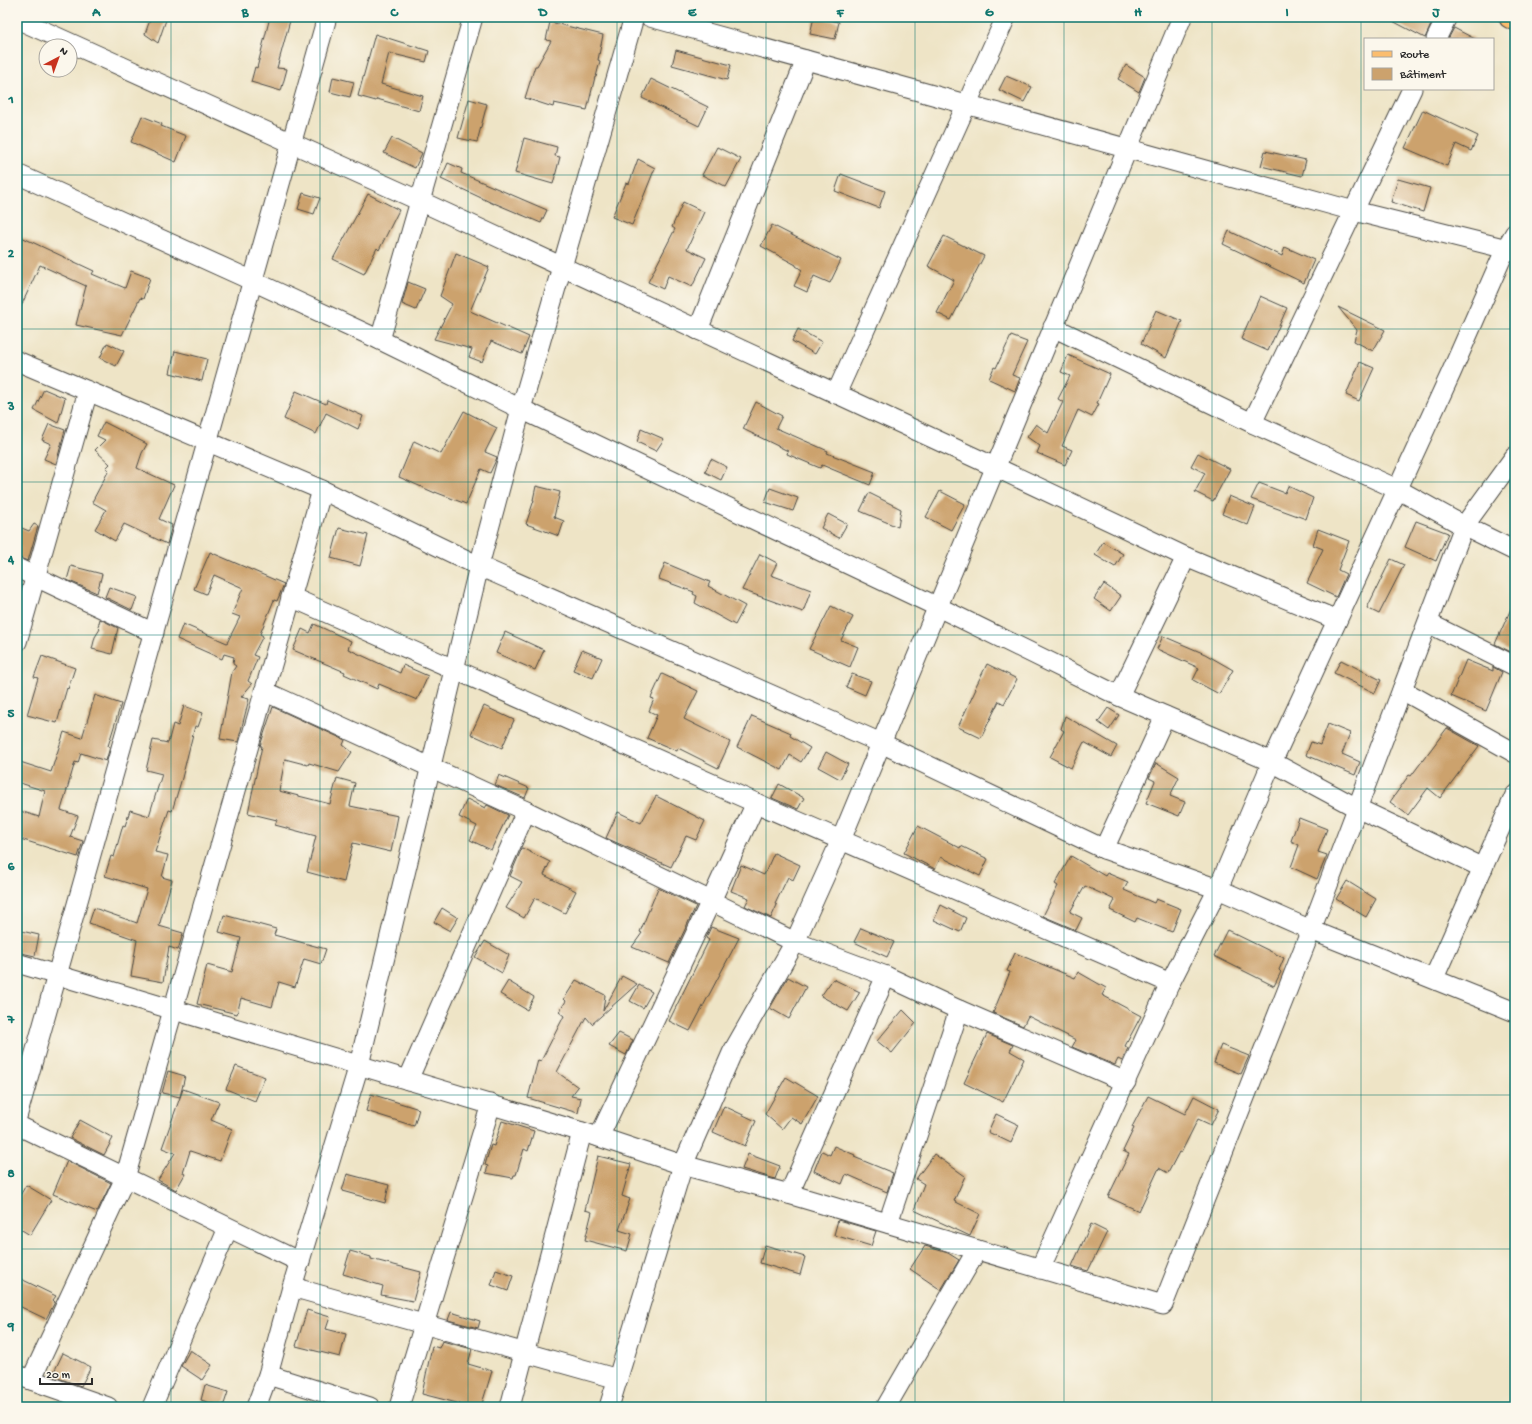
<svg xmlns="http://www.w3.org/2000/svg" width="1532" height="1424" font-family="'Gochi Hand',sans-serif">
<rect width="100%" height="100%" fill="#fbf7ec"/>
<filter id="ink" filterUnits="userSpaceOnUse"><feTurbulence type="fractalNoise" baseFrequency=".025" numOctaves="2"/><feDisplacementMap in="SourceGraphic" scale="8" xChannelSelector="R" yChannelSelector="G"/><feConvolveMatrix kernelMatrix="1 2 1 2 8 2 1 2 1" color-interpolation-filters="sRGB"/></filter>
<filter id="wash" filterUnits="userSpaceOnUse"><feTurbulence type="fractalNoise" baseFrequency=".012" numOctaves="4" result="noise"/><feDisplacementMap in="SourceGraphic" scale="16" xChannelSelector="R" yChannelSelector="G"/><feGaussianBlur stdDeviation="0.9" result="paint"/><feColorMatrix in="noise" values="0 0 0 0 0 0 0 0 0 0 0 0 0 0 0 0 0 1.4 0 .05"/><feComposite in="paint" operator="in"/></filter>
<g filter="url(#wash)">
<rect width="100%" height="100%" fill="#eee4c6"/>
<g id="blocks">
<g fill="#cca26d">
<path d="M151,17H167L158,43L145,34Z"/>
<path d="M270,17H291L277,68L287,69L281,91L251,82L255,67L257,68Z"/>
<path d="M814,17L839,22L835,39L810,34Z"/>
<path d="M1385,17H1432L1434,18L1425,38Z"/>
<path d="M550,22L603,35L598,60L600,61L596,77H595L587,110L554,103L553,107L525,98L535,66H537L551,41L546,40Z"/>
<path d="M1454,28L1475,39H1448Z"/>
<path d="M375,34L429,51L426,62L389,53L381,84L423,96L419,111L377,99L376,101L358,96Z"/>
<path d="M676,50L731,65L727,80L672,65Z"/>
<path d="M1126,65L1145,77L1139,92L1118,79Z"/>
<path d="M1006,76L1032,87L1024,102L999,90Z"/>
<path d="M333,77L354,82L350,97L330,92Z"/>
<path d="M651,79L708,107L699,126L642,98Z"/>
<path d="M469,99L487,104L477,142L458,138Z"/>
<path d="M1423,110L1478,136L1471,151L1456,144L1447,166L1405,148Z"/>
<path d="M142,116L162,124L161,126L186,136L176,162L131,142Z"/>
<path d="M392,138L422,153L415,168L384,153Z"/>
<path d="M524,138L557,147L555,156L560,157L553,184L515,173Z"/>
<path d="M717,147L741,159L726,187L702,175Z"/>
<path d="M1265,151L1306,160L1302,176L1261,166Z"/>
<path d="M638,159L655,168L632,225L612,217L626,183L629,184Z"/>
<path d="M448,163L462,169L461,173L547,210L541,223L494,203V204L441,179Z"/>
<path d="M841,174L885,191L879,208L835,191Z"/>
<path d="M1398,179L1430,188L1423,212L1391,202Z"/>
<path d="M303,193L320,198L314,214L298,209Z"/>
<path d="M368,194L399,210L379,250L377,248L364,274L333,259Z"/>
<path d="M683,202L704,212L687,249L706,258L692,287L668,276L663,289L648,282L675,229L672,227Z"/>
<path d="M772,225L841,260L830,283L814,276L807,292L794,286L802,270L796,266V265L761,246Z"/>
<path d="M1229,231L1282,256L1285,247L1314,260L1304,283L1223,244Z"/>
<path d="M17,235L94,271L92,274L125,288L131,271L150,278L143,299L140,298L122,335L76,325L86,286L40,265L17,315Z"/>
<path d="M944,236L984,256L951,320L937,313L954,280L928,266Z"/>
<path d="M456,253L489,267L470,311L529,337L522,354L491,341L482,362L469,357L472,349L434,339L452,304L440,296Z"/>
<path d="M408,282L425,289L416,310L402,304Z"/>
<path d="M1260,296L1287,308L1268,351L1241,339Z"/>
<path d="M1338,307L1385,330L1373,351L1354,341L1357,330Z"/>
<path d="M1156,310L1182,321L1166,358L1141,344Z"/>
<path d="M798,329L822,342L815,354L792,341Z"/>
<path d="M1011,336L1027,342L1012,375L1020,378L1015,391L989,379L994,367L996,368Z"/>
<path d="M107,343L124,351L116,366L100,358Z"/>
<path d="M175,351L207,359L202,381L170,373Z"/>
<path d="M1068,355L1110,374L1097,403L1099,404L1092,417L1078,410L1062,446L1072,450L1065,465L1037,453L1040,446L1027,437L1036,424L1048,433L1063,402L1058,399L1070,376L1061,372Z"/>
<path d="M1360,362L1374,368L1359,401L1346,395Z"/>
<path d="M44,389L65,398L58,423L34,410Z"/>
<path d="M296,391L326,404L327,400L363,416L358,429L326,413L316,434L284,419Z"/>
<path d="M756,402L782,416L776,428L828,451L827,453L875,472L870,485L822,465L820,468L787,454L788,451L743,429Z"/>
<path d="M464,411L497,428L485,452L497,457L496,460L490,473L481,469L466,504L435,492V493L399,477L414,441L441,454Z"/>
<path d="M104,422L147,444L142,453L137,468L174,485L159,519L172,525L167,544L124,524L115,541L95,529L106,510L92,502L109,470L106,468L110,464L95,450L105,440L97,436Z"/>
<path d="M49,424L65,430L56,464L44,459L51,444L42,440Z"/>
<path d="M641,429L664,439L656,451L637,442Z"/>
<path d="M1198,453L1230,469L1213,501L1195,492L1205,473L1191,466Z"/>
<path d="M711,459L727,467L721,480L705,472Z"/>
<path d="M1259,483L1285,493L1288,486L1313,498L1306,519L1251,499Z"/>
<path d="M536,486L560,492L554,517L564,521L559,536L526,524L534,500H533Z"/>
<path d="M770,488L798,498L793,511L765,502Z"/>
<path d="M940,491L965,504L951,530L926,517Z"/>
<path d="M869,493L901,509L898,527L860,511Z"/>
<path d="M1229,496L1255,507L1248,525L1222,514Z"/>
<path d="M828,514L847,524L839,538L821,528Z"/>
<path d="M1416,521L1448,533L1436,561L1405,547Z"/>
<path d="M34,524L38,526L28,561L17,557V526L29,531Z"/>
<path d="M339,528L368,535L360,566L331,558Z"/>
<path d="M1318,529L1349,541L1338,570L1346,574L1336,597L1307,583L1323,549L1313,545Z"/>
<path d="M1103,542L1123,554L1115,567L1095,555Z"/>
<path d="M210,552L284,584L277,601L274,600L260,634L263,636L253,655L258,657L248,681L252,684L241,697L249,699L238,742L220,739L232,672L236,666L233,664L234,657L224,654L222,659L177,639L183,624L227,643L240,617L232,614L243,588L214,575L206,594L194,589Z"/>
<path d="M760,554L777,563L771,575L811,590L803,612L742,590Z"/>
<path d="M1391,559L1404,565L1379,614L1367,608Z"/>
<path d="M665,563L710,582L708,586L745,606L735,625L695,603L697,596L693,594L694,592L659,579Z"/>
<path d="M71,566L102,574L97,593L67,580Z"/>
<path d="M1104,584L1121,596L1111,611L1094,599Z"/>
<path d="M109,587L137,597L132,610L105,597Z"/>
<path d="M1515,600V654L1495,644Z"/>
<path d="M831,606L853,617L841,640L858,647L850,667L809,649Z"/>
<path d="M100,619L118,628L112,654L92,649L95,637L100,629L98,627Z"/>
<path d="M314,624L351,641L348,649L400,673L403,665L428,676L417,700L379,684L377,689L344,674L345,672L293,650L302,629L310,633Z"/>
<path d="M505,632L544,650L535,670L496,653Z"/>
<path d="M1163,636L1205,654L1233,670L1219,694L1193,680L1199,668L1157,649Z"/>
<path d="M582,650L602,658L593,678L573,670Z"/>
<path d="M42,656L75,668L68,689L67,688L57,723L27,715L38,678L34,677Z"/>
<path d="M1341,660L1381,680L1375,693L1334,673Z"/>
<path d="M1466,660L1493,671V667L1502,672L1486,711L1451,696Z"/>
<path d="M987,664L1017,679L1004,704L999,701L981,738L958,727L976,689L975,688Z"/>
<path d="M662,674L698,691L684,719L730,742L718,768L678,748L677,751L647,738L657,715L649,711L654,699L651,698Z"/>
<path d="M852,674L871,681L865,695L846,687Z"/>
<path d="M95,695L121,704L108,746L110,747L106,761L81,753L78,763L75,762L61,810L78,816L70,837L83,841L78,857L17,838V810L39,817L45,791L17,782V761L51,772L64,732L82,738Z"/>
<path d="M184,706L203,713L198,727L195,726L182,778L172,811L169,810L155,852L168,855L162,877L172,880L159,926L183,933L178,950L169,947L163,982L131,976L137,940L89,923L94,908L137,923L147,889L105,876L111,856L114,857L123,825L125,826L130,810L149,816L162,774L146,770L153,740L168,743L173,724L178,726Z"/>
<path d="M484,706L514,720L502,748L471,734Z"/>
<path d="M273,707L345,740L343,745L352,752L339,772L309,763L308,765L285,759L279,791L330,804L337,778L355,783L350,806L398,816L391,852L353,843L344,882L307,872L316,836L275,825L277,820L248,813L262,746H260Z"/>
<path d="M1108,708L1119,715L1109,730L1098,722Z"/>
<path d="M752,716L791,733L790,736L810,748L801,762L790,755L782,770L737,747Z"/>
<path d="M1065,716L1117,746L1111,757L1084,742L1071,768L1050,757L1064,731L1061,729Z"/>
<path d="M1328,724L1350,733L1342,754L1360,762L1355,775L1306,755L1311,742L1320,745Z"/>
<path d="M1447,728L1479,746L1440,798L1428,788L1408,815L1390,802L1409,775L1411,776Z"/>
<path d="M826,752L848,764L840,779L818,767Z"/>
<path d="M1156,763L1179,777L1170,796L1185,802L1179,816L1146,803L1155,781L1149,778Z"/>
<path d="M499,775L529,788L525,798L495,785Z"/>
<path d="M779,784L804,798L798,809L772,798Z"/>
<path d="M656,796L705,821L696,840L686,836L671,867L606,838L618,812L641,823Z"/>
<path d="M467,799L485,808L487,805L508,815L491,850L470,840L477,826L459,817Z"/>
<path d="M1299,818L1327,829L1318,852L1327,855L1317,879L1291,867L1299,845L1291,841Z"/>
<path d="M918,826L960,848L961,846L988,859L980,876L941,857L935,869L904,853Z"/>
<path d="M522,848L550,862L544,875L576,891L565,913L535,898L524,918L506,908L522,882L510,876Z"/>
<path d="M774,853L800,865L793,880L788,877L775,904L777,905L771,918L745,906L749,898L731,891L741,865L764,875Z"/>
<path d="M1071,856L1105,876L1107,873L1128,882L1124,890L1154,903L1156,899L1181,909L1172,932L1137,918L1135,922L1110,910L1115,900L1085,886L1070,912L1082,918L1076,930L1043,916L1058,886L1055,884Z"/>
<path d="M1347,881L1376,899L1366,917L1336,899Z"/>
<path d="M658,888L696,906L669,963L632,947L642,933L640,932Z"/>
<path d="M941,905L966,918L960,932L934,920Z"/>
<path d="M442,908L458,918L450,931L434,922Z"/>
<path d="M224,915L276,929L274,935L326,949L321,964L304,959L295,987L279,982L272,1007L241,998L237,1014L197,1004L207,965L232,972L241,938L219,932Z"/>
<path d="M711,927L739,938L690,1031L669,1021L709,940L706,938Z"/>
<path d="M861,928L894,942L887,957L854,942Z"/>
<path d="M17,930L39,935L35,956L17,952Z"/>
<path d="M1227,930L1284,958L1279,970L1281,972L1274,986L1214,956Z"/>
<path d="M485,941L509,955L502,973L475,957Z"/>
<path d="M1015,953L1075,978L1078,972L1106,988L1102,995L1141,1016L1125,1046L1128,1048L1122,1061L1118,1059L1115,1065L1072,1047L1076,1040L1028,1016L1023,1026L993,1013L1010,972L1007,971Z"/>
<path d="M622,976L637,984L592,1024L586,1017L557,1072L578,1087L571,1096L581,1098L578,1113L528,1098L538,1060L541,1061L564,1016L559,1012L566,1001L564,999L576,980L605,995L603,1011Z"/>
<path d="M788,977L806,987L789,1019L770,1008Z"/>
<path d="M833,979L860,992L848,1011L821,996Z"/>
<path d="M508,981L534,997L527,1010L500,994Z"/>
<path d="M639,985L652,992L643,1008L630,1001Z"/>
<path d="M903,1010L916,1023L892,1053L877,1041Z"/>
<path d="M619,1033L633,1040L626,1055L609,1046Z"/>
<path d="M987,1034L1013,1045L1010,1051L1024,1059L1003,1102L964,1083Z"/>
<path d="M1221,1045L1249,1056L1241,1074L1214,1063Z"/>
<path d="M236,1066L265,1077L255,1101L226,1089Z"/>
<path d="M168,1071L185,1076L180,1097L162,1093Z"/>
<path d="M786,1077L818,1096L802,1124L791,1117L782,1129L765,1114Z"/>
<path d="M183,1089L219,1102L211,1120L232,1129L220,1161L190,1151L183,1173L185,1174L176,1190L158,1180L175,1153L162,1148Z"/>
<path d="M371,1094L419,1109L414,1126L366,1111Z"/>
<path d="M1148,1096L1185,1114L1194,1096L1219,1109L1211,1125L1198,1119L1181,1153L1179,1152L1168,1173L1159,1168L1139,1211L1108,1197L1129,1154L1123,1151L1134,1128L1132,1127Z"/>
<path d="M724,1106L756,1121L745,1146L713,1132Z"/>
<path d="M996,1114L1019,1125L1011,1143L988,1132Z"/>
<path d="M80,1120L113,1138L104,1155L70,1138Z"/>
<path d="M502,1121L534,1131L528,1151L524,1149L516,1175H514L513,1178L486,1173L488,1166L485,1165L491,1145L494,1146Z"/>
<path d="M834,1146L855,1155L854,1157L893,1173L887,1192L846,1174L842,1184L814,1171L822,1151L830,1155Z"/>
<path d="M748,1154L780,1166L775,1179L742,1169Z"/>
<path d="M934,1154L965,1176L954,1201L980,1214L970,1236L914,1210L924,1184L916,1179Z"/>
<path d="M598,1156L631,1164L622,1196L630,1199L619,1230L632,1234L627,1251L585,1240L592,1212L585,1210Z"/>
<path d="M67,1161L111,1183L97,1212L53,1194Z"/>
<path d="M347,1174L389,1185L385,1203L342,1191Z"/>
<path d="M26,1185L51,1200L30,1235L17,1227V1201Z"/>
<path d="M838,1220L876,1231L871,1246L834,1235Z"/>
<path d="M1091,1224L1107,1232L1088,1271L1072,1266Z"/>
<path d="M765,1245L805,1257L800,1275L760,1263Z"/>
<path d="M925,1246L948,1253L959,1260L941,1290L910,1269Z"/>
<path d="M350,1251L371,1257V1259L421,1272L413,1301L381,1295L383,1286L343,1274Z"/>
<path d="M496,1270L513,1276L508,1291L491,1285Z"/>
<path d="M17,1277L56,1296L53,1300L55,1302L46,1319L17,1305Z"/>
<path d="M307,1310L330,1317L326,1329L346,1334L340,1357L296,1346Z"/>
<path d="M451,1312L480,1321L478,1328L448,1320Z"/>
<path d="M442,1341L472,1349L468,1364L492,1371L481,1407H460L461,1404L422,1394L432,1346L439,1348Z"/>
<path d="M190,1350L212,1365L202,1380L181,1366Z"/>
<path d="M63,1353L91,1367L81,1386L52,1376Z"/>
<path d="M205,1385L228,1392L223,1407L201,1400Z"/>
</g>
</g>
</g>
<g filter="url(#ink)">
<use href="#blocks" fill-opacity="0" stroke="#484742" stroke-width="1"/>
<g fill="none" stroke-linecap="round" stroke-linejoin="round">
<g stroke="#484742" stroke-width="21">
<g id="street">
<path d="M650,17L1354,211L1515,251"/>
<path d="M17,19L420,201L995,467L1186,557L1337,620"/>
<path d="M1436,39L1447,17"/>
<path d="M17,174L253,281L380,340L521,409L938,607L1119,696L1272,762L1357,808L1483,868"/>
<path d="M1053,327L1252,423L1397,489L1464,526L1515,551"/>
<path d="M698,330L806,60"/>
<path d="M380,340L473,17"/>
<path d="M17,361L322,490L479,566L881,743L1104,849L1218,889L1311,930L1515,1012"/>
<path d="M836,394L1006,17"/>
<path d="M1252,423L1412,89"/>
<path d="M17,568L154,633"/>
<path d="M291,597L756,803L1170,983"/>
<path d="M1428,623L1515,666"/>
<path d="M17,642L88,391"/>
<path d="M1402,690L1515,753"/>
<path d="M264,691L526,811L795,942L886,976L959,1010L1126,1082"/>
<path d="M1119,696L1186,557"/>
<path d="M1104,849L1165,716"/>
<path d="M17,963L599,1137L683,1165L789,1194L1163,1305L1311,930L1464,526L1515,456"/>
<path d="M1434,978L1515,795"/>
<path d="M408,1080L526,811"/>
<path d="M17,1117L327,17"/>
<path d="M17,1125L300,1262"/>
<path d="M599,1137L711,901L756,803"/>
<path d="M789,1194L886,976"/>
<path d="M888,1223L959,1010"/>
<path d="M1040,1269L1170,983L1218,889L1272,762L1451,373L1506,248L1515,233"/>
<path d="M292,1287L618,1379"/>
<path d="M17,1375L108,1407"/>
<path d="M268,1375L370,1407"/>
<path d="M31,1380L125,1178L322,490"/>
<path d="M152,1407L228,1228"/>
<path d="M256,1407L268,1375L292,1287L359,1065L479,566L521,409L634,17"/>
<path d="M399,1407L491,1104"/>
<path d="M510,1407L582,1132"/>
<path d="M609,1407L683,1165L732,1053L795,942L841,840L1182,17"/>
<path d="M886,1407L977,1250"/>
</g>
</g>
<g stroke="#484742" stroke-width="24">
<path id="primary" d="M1510,17L1515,19"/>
</g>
<use href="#street" stroke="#fff" stroke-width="19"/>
<use href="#primary" stroke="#fbbd6e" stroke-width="22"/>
</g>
</g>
<path fill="none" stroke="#0f766e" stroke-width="1" stroke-opacity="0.55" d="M171,17V1407M320,17V1407M468,17V1407M617,17V1407M766,17V1407M915,17V1407M1064,17V1407M1212,17V1407M1361,17V1407M17,175H1515M17,329H1515M17,482H1515M17,635H1515M17,789H1515M17,942H1515M17,1095H1515M17,1249H1515"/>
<rect width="1532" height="1424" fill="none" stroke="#fbf7ec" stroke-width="44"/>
<rect x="1364" y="38" width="130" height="52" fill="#fbf7ec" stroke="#a8a59f"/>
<rect x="1372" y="51" width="20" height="6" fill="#fbbd6e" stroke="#a8a59f"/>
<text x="1400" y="58" font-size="12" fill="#2b2b2b">Route</text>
<rect x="1372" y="68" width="20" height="12" fill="#cca26d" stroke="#a8a59f"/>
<text x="1400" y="78" font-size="12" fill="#2b2b2b">Bâtiment</text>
<g transform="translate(58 58) rotate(41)"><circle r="19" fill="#fbf7ec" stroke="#a8a59f"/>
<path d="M0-3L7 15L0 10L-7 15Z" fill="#c8321e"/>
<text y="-6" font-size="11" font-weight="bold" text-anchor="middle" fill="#2b2b2b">N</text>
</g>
<path d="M40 1378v6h52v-6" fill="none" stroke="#2b2b2b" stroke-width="2"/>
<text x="46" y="1378" font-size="12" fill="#2b2b2b" stroke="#fbf7ec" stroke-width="3" paint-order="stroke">20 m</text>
<rect x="22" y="22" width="1488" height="1380" fill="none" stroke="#0f766e" stroke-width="1.5"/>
<g font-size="13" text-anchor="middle" font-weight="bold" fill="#0f766e">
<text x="96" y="16">A</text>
<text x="245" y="16">B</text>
<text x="394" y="16">C</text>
<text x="543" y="16">D</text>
<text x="692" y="16">E</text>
<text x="840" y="16">F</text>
<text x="989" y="16">G</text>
<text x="1138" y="16">H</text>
<text x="1287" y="16">I</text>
<text x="1436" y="16">J</text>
<text x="11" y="103">1</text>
<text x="11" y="257">2</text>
<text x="11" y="410">3</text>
<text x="11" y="563">4</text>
<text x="11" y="717">5</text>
<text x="11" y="870">6</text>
<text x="11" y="1023">7</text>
<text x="11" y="1177">8</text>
<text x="11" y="1330">9</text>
</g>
</svg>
